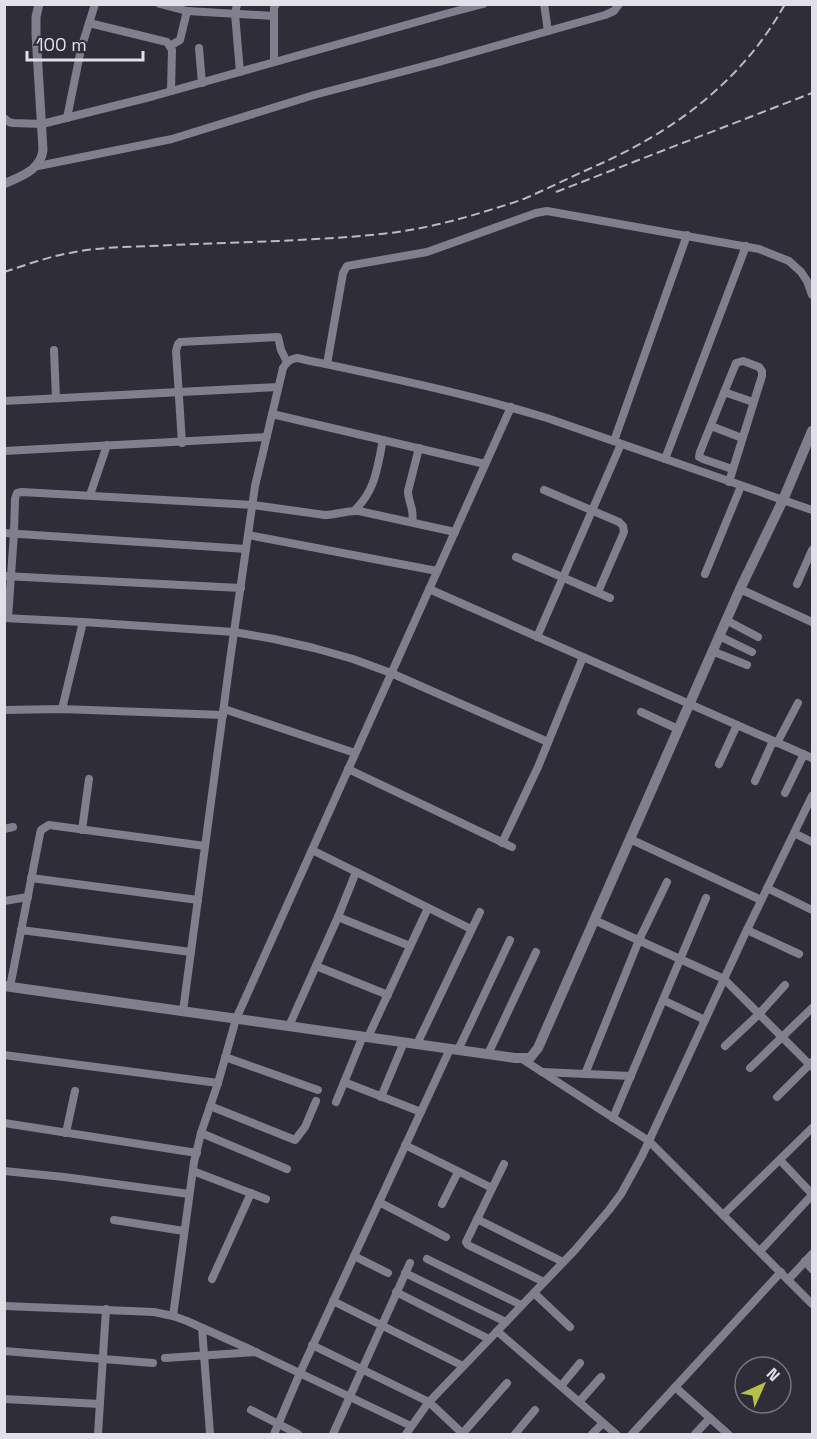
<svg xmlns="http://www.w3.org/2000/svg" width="817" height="1439" font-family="'Space Grotesk',sans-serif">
<rect width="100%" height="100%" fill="#2f2d38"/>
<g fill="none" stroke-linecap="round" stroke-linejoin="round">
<g stroke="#817f8d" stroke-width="8">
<path d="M160,4L187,11L274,16"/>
<path d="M237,4L235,14L240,72"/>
<path d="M544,4L548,31"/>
<path d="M89,23L167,42L172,50L171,91"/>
<path d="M170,46L180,40L187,11"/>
<path d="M199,48L202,83"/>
<path d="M274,62V8L276,4"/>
<path d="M4,118L9,122L13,123L42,124L154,96L445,14L483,4"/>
<path d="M67,118L81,49L95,4"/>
<path d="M38,166L172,139L314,95L439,62L605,15L614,11L619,4"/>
<path d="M54,350L56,398"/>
<path d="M327,364L343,273L347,266L427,252L536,213L547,211L759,249L789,261L801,272L807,281L812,295"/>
<path d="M724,392L753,402"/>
<path d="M4,401L278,387"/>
<path d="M272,414L485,464"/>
<path d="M711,426L742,438"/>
<path d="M614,441L687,235"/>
<path d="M182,443L176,351L178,344L180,342L278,337L281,350L287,362"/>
<path d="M4,451L266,437"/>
<path d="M665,459L746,246"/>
<path d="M729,482L762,376V371L759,367L743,361L736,363L700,452L699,457L703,459L732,469"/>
<path d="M544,490L619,522L623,526L624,532L598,592"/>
<path d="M90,495L107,445"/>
<path d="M355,510C376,489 377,468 383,440"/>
<path d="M412,522C415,509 408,503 408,491L419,448"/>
<path d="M4,533L246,549"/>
<path d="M248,535L437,571"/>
<path d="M516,557L610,598"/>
<path d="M705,574L741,486"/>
<path d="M4,576L241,588"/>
<path d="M797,584L812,550"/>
<path d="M429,589L812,758"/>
<path d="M740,589L812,622"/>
<path d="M4,618L83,622L234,632L274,639L314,648L353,659L391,673L548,742"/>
<path d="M8,618L14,533L15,499L17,493L22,492L253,505L325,515C336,515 347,510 359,511L455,532"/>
<path d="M726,620L758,637"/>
<path d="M719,636L752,652"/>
<path d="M537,637L621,444"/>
<path d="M712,651L747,665"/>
<path d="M62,709L83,622"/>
<path d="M224,709L355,753"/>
<path d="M4,710L62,709L223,715"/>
<path d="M641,712L678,729"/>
<path d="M777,743L798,703"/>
<path d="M719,764L737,725"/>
<path d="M348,769L512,847"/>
<path d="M755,781L773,741"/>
<path d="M785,793L804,754"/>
<path d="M4,829L13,827"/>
<path d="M82,830L89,779"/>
<path d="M794,833L812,842"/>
<path d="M630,839L761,900"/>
<path d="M502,843L538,767L583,657"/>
<path d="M312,850L471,929"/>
<path d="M31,878L198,900"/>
<path d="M767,888L812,910"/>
<path d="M4,901L28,897"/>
<path d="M338,917L410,946"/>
<path d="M594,920L724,979L812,1067"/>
<path d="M21,930L191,952"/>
<path d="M747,930L799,954"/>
<path d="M316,966L388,995"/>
<path d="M10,987L40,834L41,830L49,825L205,846"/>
<path d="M663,1000L705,1020"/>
<path d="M183,1011L230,660L255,486L283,368C287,362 290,359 297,358C381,376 465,393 547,418L812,510"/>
<path d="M289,1026L338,917L356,872"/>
<path d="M368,1037L428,908"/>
<path d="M417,1044L480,912"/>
<path d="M725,1046L759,1014L785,985"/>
<path d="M458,1050L510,940"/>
<path d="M488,1054L536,952"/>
<path d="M4,1055L218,1083"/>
<path d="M225,1057L318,1090"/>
<path d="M522,1059L649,1141L812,1304"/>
<path d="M750,1068L812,1008"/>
<path d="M542,1072L631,1076"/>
<path d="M585,1074L639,940L667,882"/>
<path d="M344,1082L421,1112"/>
<path d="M381,1097L404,1042"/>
<path d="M777,1097L812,1062"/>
<path d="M336,1102L363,1036"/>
<path d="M210,1106L295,1140L305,1127L316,1101"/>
<path d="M613,1118L706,898"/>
<path d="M4,1123L197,1153"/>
<path d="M66,1133L75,1091"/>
<path d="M201,1133L287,1169"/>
<path d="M405,1145L492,1188"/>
<path d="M780,1160L812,1194"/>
<path d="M504,1164L466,1242L468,1245L544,1282"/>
<path d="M4,1171L64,1177L189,1194"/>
<path d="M193,1171L266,1199"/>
<path d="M379,1202L446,1237"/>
<path d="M442,1204L458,1172"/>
<path d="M723,1215L812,1128"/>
<path d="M477,1219L563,1262"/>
<path d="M114,1220L184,1231"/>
<path d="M760,1251L812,1195"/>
<path d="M354,1256L388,1273"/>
<path d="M427,1259L521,1305"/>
<path d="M805,1261L812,1269"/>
<path d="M405,1273L506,1322"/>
<path d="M212,1279L251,1193"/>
<path d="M788,1280L812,1254"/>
<path d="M396,1292L489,1339"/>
<path d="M534,1293L570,1327"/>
<path d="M333,1301L463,1366"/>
<path d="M4,1306L130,1311L154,1312L173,1316L187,1321L247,1348L411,1426"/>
<path d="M173,1316L194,1162L201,1133L218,1083L236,1019L511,407"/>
<path d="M202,1328L210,1434"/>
<path d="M497,1331L616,1434"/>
<path d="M312,1345L429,1402L463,1434"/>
<path d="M4,1351L153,1363"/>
<path d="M165,1358L256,1352"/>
<path d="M561,1386L580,1363"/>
<path d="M675,1387L728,1434"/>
<path d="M4,1399L100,1404"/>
<path d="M579,1402L601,1377"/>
<path d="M251,1410L298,1434"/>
<path d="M98,1434L106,1309"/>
<path d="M274,1434L300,1373L450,1049"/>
<path d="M333,1434L410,1263"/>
<path d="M406,1434L428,1403L575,1250L609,1210L621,1194L642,1156L744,936L812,796"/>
<path d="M462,1434L507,1383"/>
<path d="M515,1434L535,1410"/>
<path d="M592,1434L603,1423"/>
<path d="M632,1434L781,1272"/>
<path d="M695,1434L710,1418"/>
</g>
<path stroke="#817f8d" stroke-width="9" d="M4,184C21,176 41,170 43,150L36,34V17L39,4"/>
<path stroke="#817f8d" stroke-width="10" d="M4,986L515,1058H530L538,1048L740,589L783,500L812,431"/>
<g stroke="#bbbac3" stroke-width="2" stroke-dasharray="9 4.5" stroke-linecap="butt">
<path d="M556,192L812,93"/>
<path d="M4,272C26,265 47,257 70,253C103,246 139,247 173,245C242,242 312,241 381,234C420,230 459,220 496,208C506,205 516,202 526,198C551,187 575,175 600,164C677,129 743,80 785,4"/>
</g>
</g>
<rect width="817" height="1439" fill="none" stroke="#e1e0e8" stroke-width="12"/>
<g transform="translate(763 1385) rotate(45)"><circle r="28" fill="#2f2d38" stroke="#76757e" stroke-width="1.5"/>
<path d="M0-4.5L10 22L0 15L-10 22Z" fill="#b7c147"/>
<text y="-9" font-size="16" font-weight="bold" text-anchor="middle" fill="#e1e0e8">N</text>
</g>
<path d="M27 51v9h116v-9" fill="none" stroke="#e1e0e8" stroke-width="3"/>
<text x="36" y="51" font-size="18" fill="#e1e0e8" stroke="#2f2d38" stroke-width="4.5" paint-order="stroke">100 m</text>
</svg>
